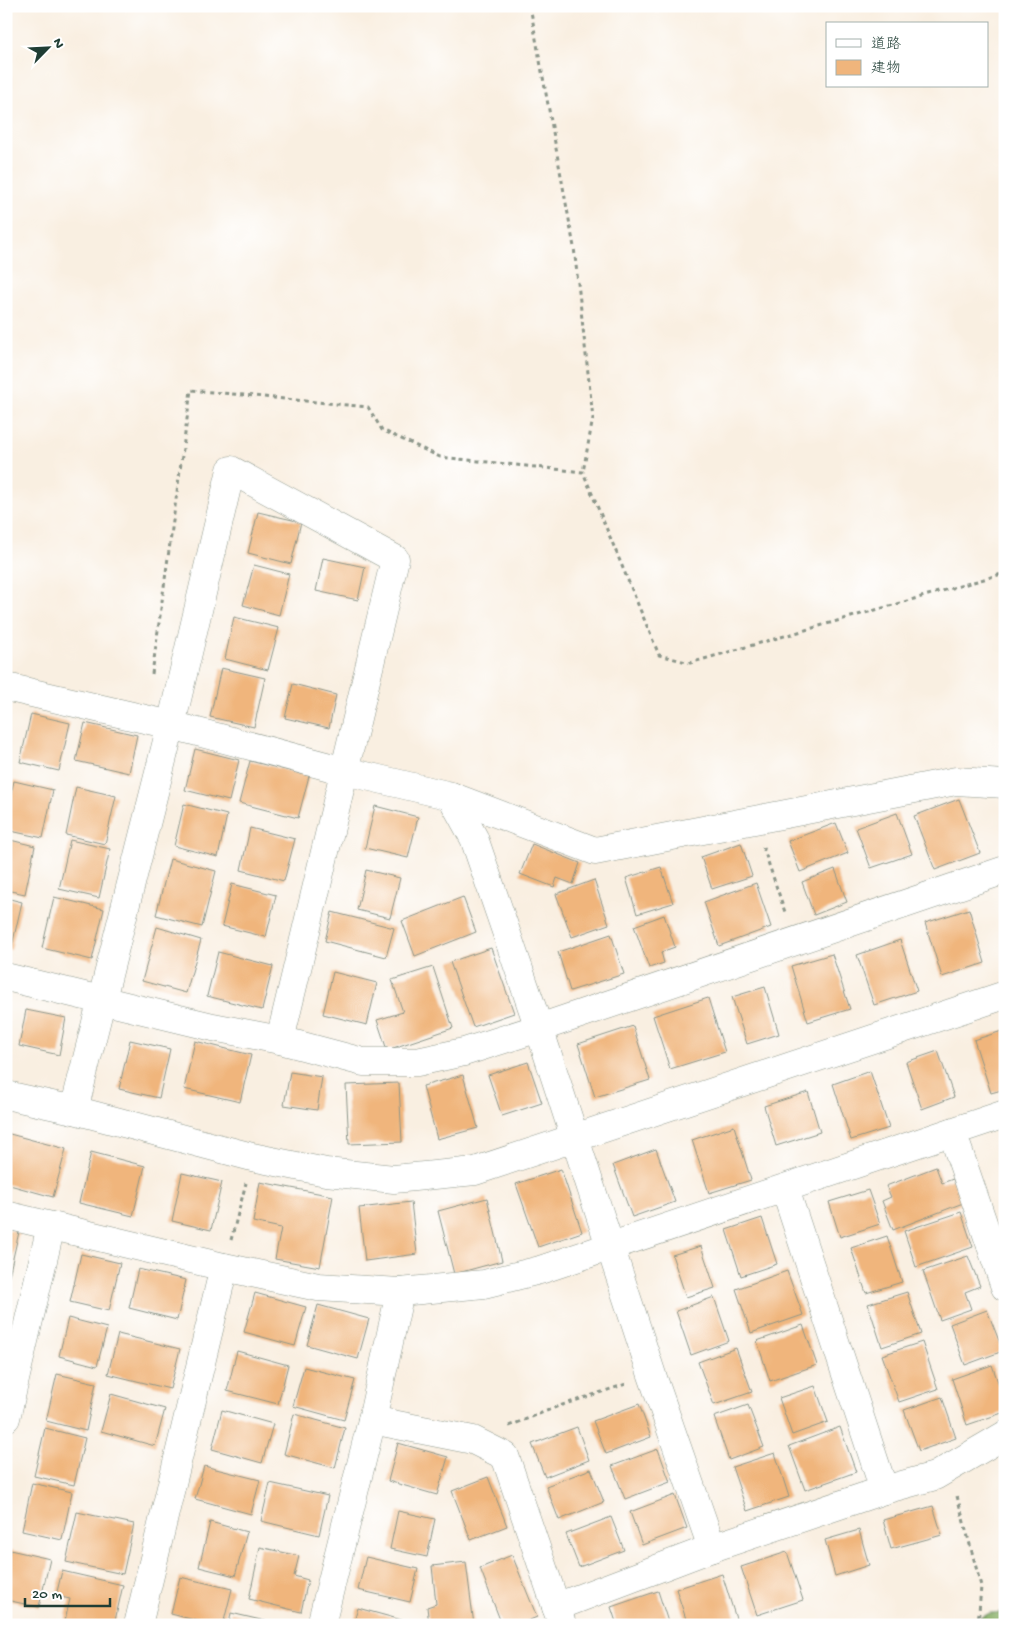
<svg xmlns="http://www.w3.org/2000/svg" width="1011" height="1631" font-family="'Gochi Hand','Klee One',sans-serif">
<rect width="100%" height="100%" fill="#fff"/>
<filter id="ink" filterUnits="userSpaceOnUse"><feTurbulence type="fractalNoise" baseFrequency=".02" numOctaves="2"/><feDisplacementMap in="SourceGraphic" scale="10" xChannelSelector="R" yChannelSelector="G"/><feConvolveMatrix kernelMatrix="1 2 1 2 8 2 1 2 1" color-interpolation-filters="sRGB"/></filter>
<filter id="wash" filterUnits="userSpaceOnUse"><feTurbulence type="fractalNoise" baseFrequency=".0096" numOctaves="4" result="noise"/><feDisplacementMap in="SourceGraphic" scale="20" xChannelSelector="R" yChannelSelector="G"/><feGaussianBlur stdDeviation="1.12" result="paint"/><feColorMatrix in="noise" values="0 0 0 0 0 0 0 0 0 0 0 0 0 0 0 0 0 1.4 0 .05"/><feComposite in="paint" operator="in"/></filter>
<g filter="url(#wash)">
<rect width="100%" height="100%" fill="#f9efe1"/>
<path fill="#84ac62" stroke="#52744b" d="M1005,1612V1625H962L990,1613Z"/>
<g id="blocks">
<g fill="#f0b57c">
<path d="M258,512L301,522L291,564L248,553Z"/>
<path d="M323,558L365,567L358,600L316,591Z"/>
<path d="M254,565L289,574L279,615L243,605Z"/>
<path d="M234,617L279,628L268,670L225,659Z"/>
<path d="M221,668L265,678L254,727L210,717Z"/>
<path d="M293,684L336,695L329,728L285,718Z"/>
<path d="M31,714L70,723L59,771L20,762Z"/>
<path d="M85,723L137,735L129,773L76,761Z"/>
<path d="M195,749L239,760L229,801L185,790Z"/>
<path d="M250,761L309,776L298,818L239,803Z"/>
<path d="M14,781L53,790L43,838L6,830V814Z"/>
<path d="M76,787L116,796L105,844L66,835Z"/>
<path d="M959,799L980,853L935,870L914,816Z"/>
<path d="M184,804L227,815L218,857L174,846Z"/>
<path d="M375,806L418,817L408,858L365,848Z"/>
<path d="M897,813L912,854L871,868L856,828Z"/>
<path d="M836,823L848,853L800,872L788,841Z"/>
<path d="M250,828L295,839L284,881L241,870Z"/>
<path d="M6,839L35,846L25,894L6,890Z"/>
<path d="M70,840L110,849L99,898L59,889Z"/>
<path d="M741,843L752,876L712,889L701,857Z"/>
<path d="M532,844L580,863L573,884L557,878L554,887L520,874Z"/>
<path d="M170,859L216,871L202,927L156,915Z"/>
<path d="M661,867L673,903L637,914L626,878Z"/>
<path d="M835,869L847,902L814,915L802,882Z"/>
<path d="M366,870L400,878L390,918L357,910Z"/>
<path d="M594,880L609,924L572,937L556,894Z"/>
<path d="M756,883L771,927L719,946L704,902Z"/>
<path d="M232,884L276,895L266,937L222,926Z"/>
<path d="M54,897L104,909L92,960L42,948Z"/>
<path d="M463,897L476,932L415,956L402,921Z"/>
<path d="M6,898L22,902L11,950L6,949Z"/>
<path d="M969,909L985,963L942,977L925,923Z"/>
<path d="M332,912L394,928L386,957L325,941Z"/>
<path d="M664,915L675,947L661,952L664,963L649,968L634,926Z"/>
<path d="M157,927L201,940L186,993L142,981Z"/>
<path d="M611,934L624,974L570,991L558,952Z"/>
<path d="M900,940L917,991L874,1005L857,955Z"/>
<path d="M491,948L514,1013L473,1027L450,962Z"/>
<path d="M218,952L273,966L262,1010L207,996Z"/>
<path d="M832,954L850,1009L808,1022L791,966Z"/>
<path d="M433,967L453,1028L387,1050L377,1020L403,1012L392,980Z"/>
<path d="M333,972L377,983L367,1025L323,1014Z"/>
<path d="M765,987L779,1034L747,1044L732,997Z"/>
<path d="M708,998L725,1052L670,1069L653,1016Z"/>
<path d="M26,1010L66,1018L59,1055L19,1046Z"/>
<path d="M633,1026L650,1080L595,1097L578,1044Z"/>
<path d="M1005,1030V1089L991,1093L974,1040Z"/>
<path d="M130,1040L170,1049L159,1098L119,1089Z"/>
<path d="M195,1041L251,1055L240,1102L184,1089Z"/>
<path d="M938,1051L954,1097L922,1109L906,1062Z"/>
<path d="M528,1062L542,1103L502,1116L488,1075Z"/>
<path d="M870,1071L889,1128L851,1140L833,1084Z"/>
<path d="M290,1072L322,1077L317,1110L284,1105Z"/>
<path d="M463,1075L478,1128L437,1139L423,1086Z"/>
<path d="M399,1083L402,1142L349,1144L346,1085Z"/>
<path d="M808,1092L820,1132L776,1146L764,1106Z"/>
<path d="M734,1126L751,1180L709,1193L692,1140Z"/>
<path d="M6,1133L66,1149L53,1197L6,1184Z"/>
<path d="M656,1149L675,1202L632,1217L613,1165Z"/>
<path d="M91,1152L145,1166L133,1216L79,1203Z"/>
<path d="M936,1167L942,1183L953,1179L963,1203L893,1230L882,1201L891,1197L886,1186Z"/>
<path d="M561,1169L582,1232L538,1247L516,1184Z"/>
<path d="M182,1173L222,1182L211,1230L172,1221Z"/>
<path d="M260,1182L333,1196L320,1267L275,1259L281,1228L253,1222Z"/>
<path d="M868,1190L880,1224L840,1237L829,1202Z"/>
<path d="M487,1198L502,1261L454,1274L438,1211Z"/>
<path d="M411,1202L417,1254L365,1261L359,1208Z"/>
<path d="M961,1212L973,1247L916,1267L904,1231Z"/>
<path d="M762,1218L777,1264L741,1276L726,1230Z"/>
<path d="M6,1229L19,1232L8,1280H6Z"/>
<path d="M887,1236L902,1282L866,1293L851,1248Z"/>
<path d="M701,1246L715,1288L686,1297L672,1255Z"/>
<path d="M81,1254L120,1263L109,1311L70,1302Z"/>
<path d="M968,1256L980,1286L965,1292L971,1309L940,1320L923,1271Z"/>
<path d="M138,1269L186,1280L177,1320L129,1308Z"/>
<path d="M787,1271L803,1315L751,1333L736,1289Z"/>
<path d="M907,1292L921,1334L882,1347L868,1304Z"/>
<path d="M255,1293L306,1307L295,1346L244,1332Z"/>
<path d="M714,1297L729,1341L691,1355L676,1311Z"/>
<path d="M318,1305L369,1319L358,1359L307,1345Z"/>
<path d="M987,1310L1003,1351L965,1365L950,1324Z"/>
<path d="M68,1318L107,1328L97,1366L59,1356Z"/>
<path d="M803,1325L817,1365L770,1381L757,1341Z"/>
<path d="M118,1334L180,1349L170,1389L108,1374Z"/>
<path d="M922,1342L938,1389L899,1402L882,1355Z"/>
<path d="M736,1348L752,1392L714,1405L698,1362Z"/>
<path d="M237,1351L288,1365L278,1404L227,1391Z"/>
<path d="M992,1365L1005,1402V1412L967,1425L952,1379Z"/>
<path d="M304,1367L355,1380L344,1420L293,1406Z"/>
<path d="M57,1374L96,1383L86,1431L46,1421Z"/>
<path d="M815,1386L828,1422L792,1435L779,1398Z"/>
<path d="M111,1394L165,1409L155,1446L101,1431Z"/>
<path d="M942,1397L956,1438L919,1451L904,1410Z"/>
<path d="M639,1404L651,1437L606,1454L593,1421Z"/>
<path d="M748,1405L764,1447L729,1460L714,1417Z"/>
<path d="M222,1410L273,1424L262,1463L212,1449Z"/>
<path d="M294,1414L345,1428L335,1468L284,1454Z"/>
<path d="M577,1427L589,1460L545,1477L532,1444Z"/>
<path d="M840,1427L856,1472L805,1490L789,1446Z"/>
<path d="M45,1428L85,1438L74,1485L34,1476Z"/>
<path d="M398,1443L448,1457L437,1495L388,1481Z"/>
<path d="M658,1449L670,1482L625,1499L612,1466Z"/>
<path d="M775,1453L789,1497L747,1511L732,1467Z"/>
<path d="M204,1466L260,1480L251,1514L195,1499Z"/>
<path d="M591,1469L604,1502L559,1520L546,1486Z"/>
<path d="M488,1477L507,1526L471,1540L452,1491Z"/>
<path d="M32,1483L72,1492L62,1540L22,1531Z"/>
<path d="M270,1483L328,1496L319,1535L261,1521Z"/>
<path d="M675,1495L687,1528L642,1545L630,1512Z"/>
<path d="M933,1506L942,1535L891,1549L883,1520Z"/>
<path d="M398,1511L435,1519L427,1557L390,1549Z"/>
<path d="M77,1512L134,1524L123,1574L66,1562Z"/>
<path d="M611,1517L624,1550L579,1567L566,1534Z"/>
<path d="M210,1522L247,1532L235,1576L199,1567Z"/>
<path d="M859,1530L869,1565L835,1576L825,1540Z"/>
<path d="M260,1547L299,1556L294,1576L308,1580L301,1612L249,1599Z"/>
<path d="M10,1550L50,1559L39,1607L6,1600V1568Z"/>
<path d="M787,1552L803,1600L757,1615L741,1567Z"/>
<path d="M512,1555L537,1617L518,1625H502L480,1568Z"/>
<path d="M366,1557L418,1569L410,1602L358,1590Z"/>
<path d="M466,1562L474,1625H429L427,1607L436,1604L432,1566Z"/>
<path d="M62,1571L123,1585L114,1625H64L70,1599L56,1596Z"/>
<path d="M722,1574L737,1622L726,1625H688L676,1589Z"/>
<path d="M180,1577L232,1589L223,1625H214L171,1614Z"/>
<path d="M658,1591L669,1625H617L611,1607Z"/>
<path d="M358,1608L409,1622L408,1625H353Z"/>
<path d="M231,1613L278,1624V1625H229Z"/>
</g>
</g>
</g>
<g filter="url(#ink)">
<use href="#blocks" fill-opacity="0" stroke="#8c968a" stroke-width="1"/>
<g fill="none" stroke-linecap="round" stroke-linejoin="round">
<g stroke="#8c968a" stroke-width="29">
<g id="minor">
<path d="M6,687L171,725L345,771L451,796L595,851L956,781L1005,784"/>
<path d="M451,796L474,838L539,1028L652,1375L712,1548"/>
<path d="M6,977L213,1027L280,1040L363,1062H417L464,1052L539,1028L1005,870"/>
<path d="M6,1095L74,1110L252,1157L326,1172L394,1179L475,1171L1005,995"/>
<path d="M74,1110L171,725L231,470L395,559L280,1040"/>
<path d="M952,1132L1005,1287"/>
<path d="M785,1189L884,1490"/>
<path d="M6,1215L224,1267L318,1287L400,1292L484,1284L540,1270L1005,1114"/>
<path d="M6,1418L51,1226"/>
<path d="M372,1420L473,1440L505,1456L562,1624"/>
<path d="M556,1607L712,1548L884,1490L935,1476L1005,1435"/>
<path d="M138,1625L224,1267"/>
<path d="M321,1625L372,1420L400,1292"/>
</g>
</g>
<g stroke="#8c968a" stroke-width="3" stroke-dasharray="4 4" stroke-linecap="butt">
<path d="M530,6L574,247L593,418L583,472"/>
<path d="M152,674L191,390L368,407L382,430L440,457L583,472L659,655L690,663L1005,573"/>
<path d="M763,847L786,915"/>
<path d="M231,1240L246,1183"/>
<path d="M509,1426L559,1406L626,1384"/>
<path d="M957,1496L981,1586L978,1625"/>
</g>
<use href="#minor" stroke="#fff" stroke-width="28"/>
</g>
</g>
<rect width="1011" height="1631" fill="none" stroke="#fff" stroke-width="25"/>
<rect x="826" y="22" width="162" height="65" fill="#ffffff" stroke="#a5b1ae"/>
<rect x="836" y="39" width="25" height="8" fill="#ffffff" stroke="#a5b1ae"/>
<text x="871" y="48" font-size="15" fill="#1f3d34">道路</text>
<rect x="836" y="60" width="25" height="15" fill="#f0b57c" stroke="#a5b1ae"/>
<text x="871" y="72" font-size="15" fill="#1f3d34">建物</text>
<g transform="translate(48 48) rotate(66)" stroke="#ffffff" stroke-width="4" paint-order="stroke">
<path d="M0-4L9 19L0 12L-9 19Z" fill="#1f3d34"/>
<text y="-8" font-size="14" font-weight="bold" text-anchor="middle" fill="#1f3d34">N</text>
</g>
<path d="M25 1598v8h85v-8" fill="none" stroke="#1f3d34" stroke-width="2.5"/>
<text x="32" y="1598" font-size="15" fill="#1f3d34" stroke="#ffffff" stroke-width="4" paint-order="stroke">20 m</text>
</svg>
